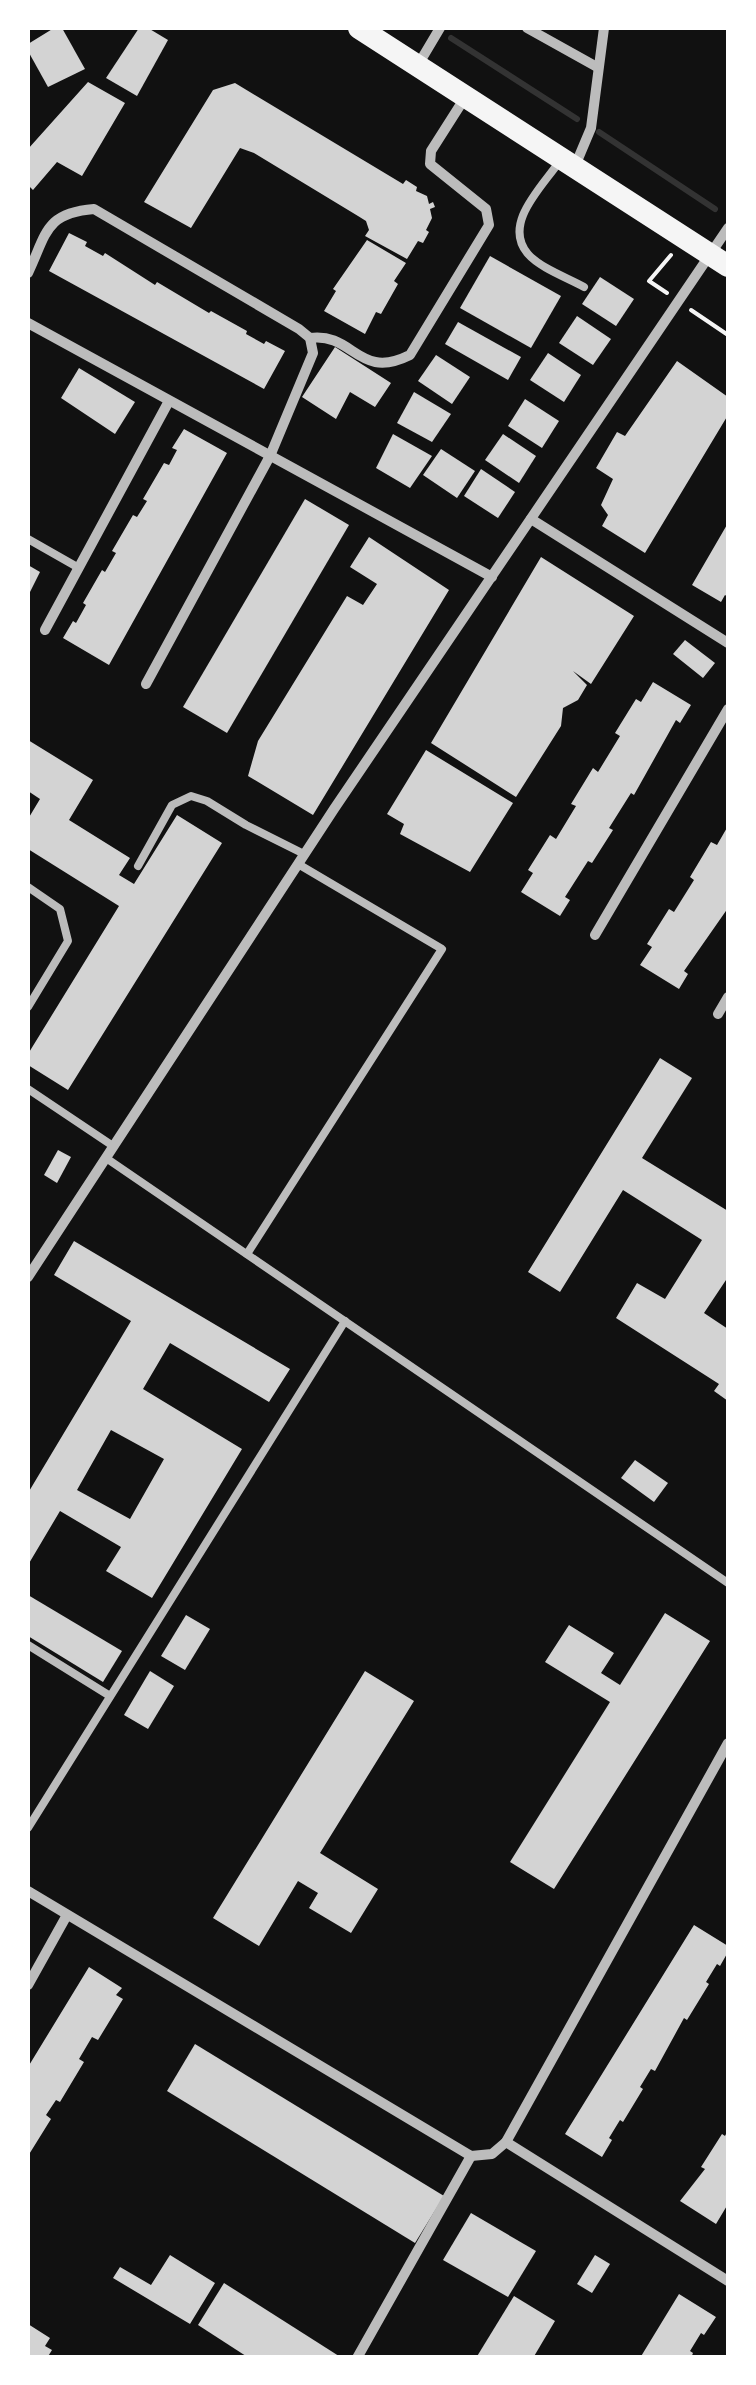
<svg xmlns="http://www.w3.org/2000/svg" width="756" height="2385" font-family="'Golos Text',sans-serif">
<rect width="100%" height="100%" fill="#111"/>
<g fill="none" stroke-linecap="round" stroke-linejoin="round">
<g stroke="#333" stroke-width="6">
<path d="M451,38L577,119"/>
<path d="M599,132L715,209"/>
</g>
</g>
<g fill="#d3d3d3" fill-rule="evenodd">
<path d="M54,28H62L85,69L48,87L28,51V44Z"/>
<path d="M139,28H148L168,40L137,96L106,78Z"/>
<path d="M88,82L125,103L82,176L57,162L33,190L28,185V149Z"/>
<path d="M235,83L403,184L406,180L417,187L416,191L427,196L429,204L433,202L435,207L430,209L432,218L426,230L429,232L423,243L418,241L407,259L365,236L369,230L366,221L358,216L254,153L240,148L191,228L144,202L213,90Z"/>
<path d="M69,233L87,242L85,246L103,256L105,253L155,285L157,282L209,313L211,311L247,331L246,334L264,344L266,341L285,351L264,389L49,271Z"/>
<path d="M367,240L406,263L394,281L398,284L381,314L376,312L365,334L324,311L336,291L333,289Z"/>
<path d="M490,256L561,296L531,348L460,308Z"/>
<path d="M600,277L634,299L616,326L582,304Z"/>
<path d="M577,316L611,339L593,365L559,343Z"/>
<path d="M458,322L521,357L508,380L445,344Z"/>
<path d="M335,347L391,383L375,407L350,392L336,419L302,397Z"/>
<path d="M548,353L581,375L564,402L530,380Z"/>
<path d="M436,355L470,377L452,404L418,381Z"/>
<path d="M677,361L728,397V415L645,553L602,526L608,515L601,505L613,479L596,468L617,432L625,436Z"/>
<path d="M79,368L135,402L115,434L61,398Z"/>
<path d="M414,392L451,414L432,442L397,423Z"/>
<path d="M525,399L559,421L542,448L508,426Z"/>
<path d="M184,429L227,453L109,665L63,638L73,621L76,623L86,605L83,603L102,570L105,572L116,553L112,551L133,515L137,517L147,501L143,499L164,463L169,465L177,450L172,448Z"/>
<path d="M393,434L432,456L410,488L376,468Z"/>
<path d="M503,434L536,456L519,483L485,460Z"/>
<path d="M441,449L475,471L457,498L423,475Z"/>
<path d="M481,469L515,492L498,518L464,496Z"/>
<path d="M305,499L349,525L227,733L183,707Z"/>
<path d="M728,523V597L725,595L721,602L692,585Z"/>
<path d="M369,537L449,590L313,815L248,776L258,741L347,596L363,605L377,584L350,567Z"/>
<path d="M541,557L634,616L591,684L573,671L587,685L578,700L563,708L561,726L516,797L431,743Z"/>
<path d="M28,565L40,572L28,596Z"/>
<path d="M685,640L715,663L703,678L673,654Z"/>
<path d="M653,682L691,705L680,723L676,720L634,795L631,793L609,828L613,830L592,863L588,861L565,897L570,900L560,916L521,892L533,873L528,870L550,835L556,839L576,806L571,804L593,768L598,772L620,736L615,733L636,699L641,702Z"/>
<path d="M28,740L93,780L69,820L130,858L119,875L134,884L177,815L222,843L68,1090L28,1065V1054L119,906L28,849V819L40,799L28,791Z"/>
<path d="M426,750L513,803L470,872L400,834L404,824L387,814Z"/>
<path d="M728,826V908L684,971L688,974L679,989L640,965L652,947L647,944L669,909L674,912L694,880L690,877L711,842L717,845Z"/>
<path d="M660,1058L692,1078L642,1158L728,1211V1277L704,1313L728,1329V1401L714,1391L719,1384L616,1318L637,1283L665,1299L702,1240L623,1190L560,1292L528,1272Z"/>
<path d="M58,1150L71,1157L57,1183L44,1175Z"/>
<path d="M74,1241L290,1369L269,1402L170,1343L143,1389L242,1449L152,1598L106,1571L121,1547L60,1511L28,1565V1493L131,1321L54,1275ZM111,1430L164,1459L130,1519L77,1490Z"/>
<path d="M635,1460L668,1483L654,1502L621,1478Z"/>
<path d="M28,1595L122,1651L103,1682L28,1636Z"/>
<path d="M665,1613L710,1641L554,1889L510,1862L610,1702L545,1662L569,1625L614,1653L601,1673L620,1685Z"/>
<path d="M186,1615L210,1629L185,1670L161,1656Z"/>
<path d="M150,1671L174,1686L148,1729L124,1715Z"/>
<path d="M365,1671L414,1701L320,1853L378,1889L351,1933L309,1908L318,1893L298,1881L259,1946L213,1918Z"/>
<path d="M694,1925L728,1946V1952L720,1966L717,1964L706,1982L709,1984L687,2020L684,2018L655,2071L651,2069L640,2087L643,2089L623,2122L620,2120L609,2138L612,2140L602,2157L565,2134Z"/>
<path d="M89,1967L122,1988L116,1995L123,1999L98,2040L92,2037L79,2059L84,2062L60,2102L56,2100L46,2115L51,2119L28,2156V2067Z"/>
<path d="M195,2044L444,2196L415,2243L167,2091Z"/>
<path d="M728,2130V2204L716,2224L680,2201L705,2169L701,2167L722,2134L725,2136Z"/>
<path d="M471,2213L536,2251L508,2297L443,2260Z"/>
<path d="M170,2255L215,2283L190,2324L113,2278L120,2267L151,2285Z"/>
<path d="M595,2255L610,2264L592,2293L577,2284Z"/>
<path d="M224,2283L342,2358H249L198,2325Z"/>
<path d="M679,2294L716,2317L704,2335L701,2333L690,2351L693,2353L691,2358H640Z"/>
<path d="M514,2296L555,2321L533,2358H476Z"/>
<path d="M28,2324L50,2338L45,2346L52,2350L47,2358H28Z"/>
</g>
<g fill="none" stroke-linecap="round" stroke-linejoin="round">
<g stroke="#f5f5f5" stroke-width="4">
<path d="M667,293L649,281L671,255"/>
<path d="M691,310L728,335"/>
</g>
<g stroke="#bcbcbc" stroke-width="8">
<path d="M559,162C542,187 502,224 528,254C540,268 568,278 584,287"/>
<path d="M28,539L79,568"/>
<path d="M138,866L172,805L191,796L207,801L246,825L304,854"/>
<path d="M28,887L60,909L68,941L28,1007"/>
<path d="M28,1089L113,1146"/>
<path d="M106,1158L728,1583"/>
<path d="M247,1254L442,949L298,864"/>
<path d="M28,1645L110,1696"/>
<path d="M28,1828L345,1321"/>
</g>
<g stroke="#bcbcbc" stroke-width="10">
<path d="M527,28L597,67"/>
<path d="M418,65L440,28"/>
<path d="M575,166L591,128L604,28"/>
<path d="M28,273C47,233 45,213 94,209L299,329L310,338L313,353L270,456L146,684"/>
<path d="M28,323L492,577"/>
<path d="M310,338C354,332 358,381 410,355L489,225L486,209L430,164L431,151L466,96"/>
<path d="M531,519L728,643"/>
<path d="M45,630L169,401"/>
<path d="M595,935L728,709"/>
<path d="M718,1014L728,997"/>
<path d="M28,1277L334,809L728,228"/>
<path d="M28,1891L471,2156L492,2154L506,2142L728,1743"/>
<path d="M28,1985L67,1915"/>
<path d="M506,2142L728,2281"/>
<path d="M357,2358L471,2156"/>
</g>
<path stroke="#f5f5f5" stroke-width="22" d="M359,28L728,266"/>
</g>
<rect width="756" height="2385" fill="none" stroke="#ffffff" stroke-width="60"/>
</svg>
